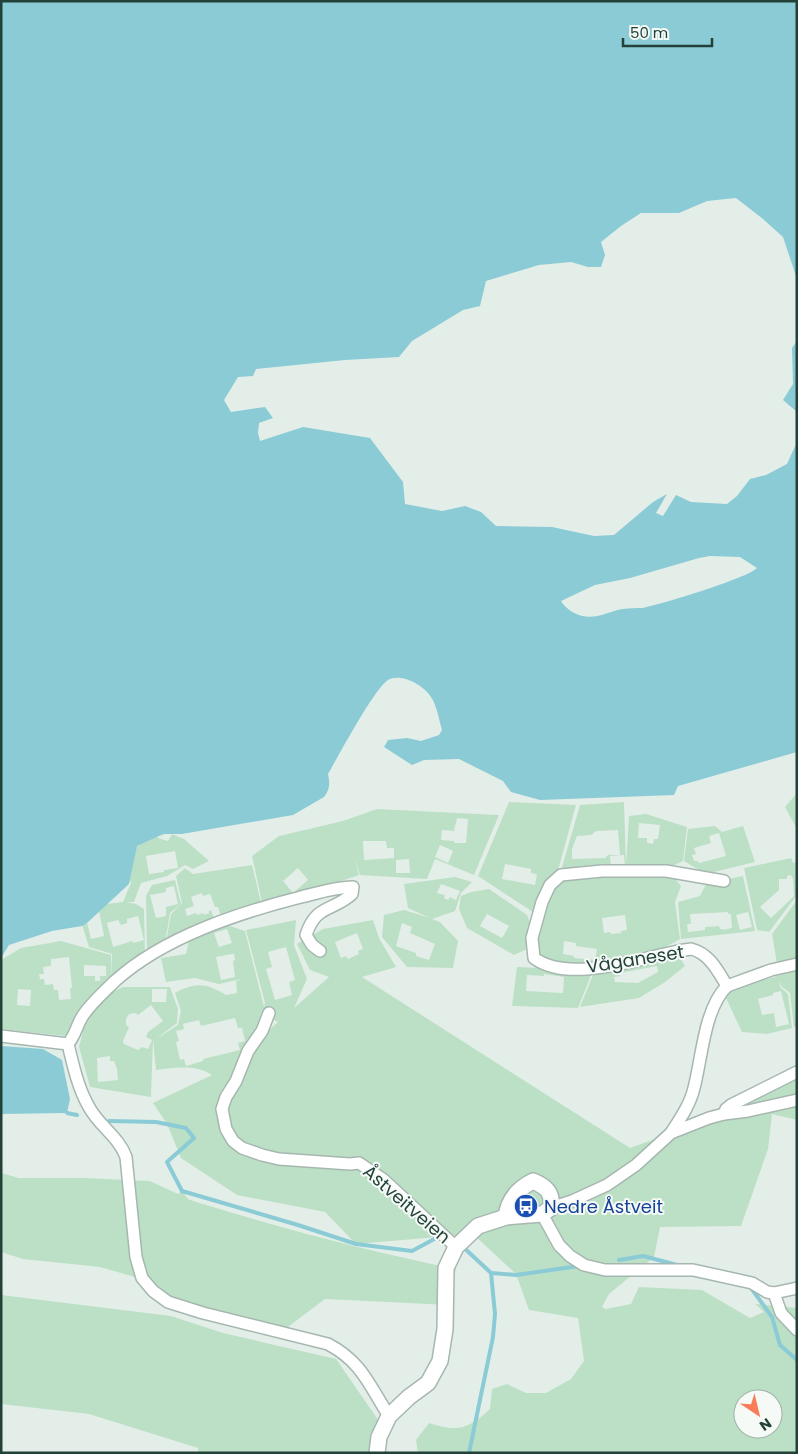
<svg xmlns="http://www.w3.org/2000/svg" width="798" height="1454" font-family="Poppins,sans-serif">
<rect width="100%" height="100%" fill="#e4eee9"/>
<g fill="#bce0c5" fill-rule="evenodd">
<path d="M797,793V829L785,807Z"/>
<path d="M509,802L576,805L557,874L533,912L478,876ZM505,864L531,869V873L537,874L535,885L502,879Z"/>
<path d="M624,802L626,866L629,816L646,814L687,827L683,861L666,869L560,874L580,805ZM639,823L660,825L658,839H654L653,844L647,843V838H638ZM618,830L620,855H608L605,858L572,859V849L577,836L591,835L596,831ZM624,855L625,867L611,868L610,856Z"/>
<path d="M377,809L499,815L474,875L435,859L427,879L360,875L354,857L359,875L263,907L252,856L279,836L343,821ZM457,818L468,819L466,843H455L454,841L441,840L442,830L456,831L454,830ZM363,841H386L387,848H394V858L364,860ZM440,845L453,851L448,863L435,857ZM409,859L410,873H396V860ZM298,868L308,880L293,893L283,881Z"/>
<path d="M715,826L722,832L743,826L755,862L706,874L684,861L688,829ZM719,833L726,856L699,863L697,861H694L692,855L696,854L694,848L711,843L709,836Z"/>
<path d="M163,830L164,835L158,836V838L168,841L172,834L184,839L209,861L193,869L185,865L167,876L141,883L134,902H126L136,904L144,909L145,955L111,979L112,954L89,947L79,915L106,904L123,902L131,883L119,856L133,851L138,846L136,843ZM175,851L178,868L164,870V872L149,874L146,856ZM99,911L104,936L91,939L85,914ZM138,916L144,940L133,943L132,941L113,947L107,923L118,920L121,925L127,923V919Z"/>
<path d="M791,858L793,863L797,862V895L769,932L757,930L744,868ZM791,875L793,879L794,896L771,918L760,907L779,890V879H787V876Z"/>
<path d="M252,865L262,907L166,943L171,914L182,903L176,876L185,868L193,874ZM202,893L203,896L210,894L215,907H218L221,916L214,919L211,910L209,911V913L204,915L203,913L197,915L196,913L187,916L185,909L194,906L191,897Z"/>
<path d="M639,873L672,875L681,886L675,902L680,939C673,943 666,947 659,950C626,962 579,967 544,962L537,953V938L540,912L557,883L566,880ZM625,915L627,930L621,931V933L611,934L610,932L604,933L602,918ZM564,941L576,943V946L597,949L595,960L574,958V956L563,954Z"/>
<path d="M743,876L755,931L681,939L678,902L700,896L706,884ZM728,912V914H731L732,928C728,929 725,930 720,929L719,926L705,927V930L688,932L687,924H691L690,914ZM748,912L752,927L740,930L736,915Z"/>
<path d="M455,877L472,882L461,893L455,911L432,919L440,922L458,941L453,968L407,967L382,937L384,915L404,910L430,918L408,908L404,884ZM441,884L460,891L456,900L450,897L448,900L444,898L445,895L437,893ZM402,923L412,927L410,933L435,944L429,960L416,956V953L396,946Z"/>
<path d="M175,880L181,904L170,913L165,943L147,954L146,896L152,885ZM174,886L178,904L166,907V916L156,918L150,895L166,892V888Z"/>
<path d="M489,889L527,915L531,925L527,949L514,955L467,928L459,909L461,896L471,892ZM487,914L509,926L502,938L480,926Z"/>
<path d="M797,900V959L777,964L772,934Z"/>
<path d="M296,920L294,945L307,979L294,1008L329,977L310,970L297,944L323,929L373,920L379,938L396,967L362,977L630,1148L674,1132L797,1071V1120L772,1114L768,1149L741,1226L660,1227L654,1257L609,1294L602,1307L606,1309L631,1304L639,1287L702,1290L750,1318L764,1312L755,1304L797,1308V1453H418L416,1440L429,1423C458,1432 467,1430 490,1409L492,1389L507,1384L526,1393H546L571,1379L584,1361L578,1318L529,1310L516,1274L473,1234L356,1244L325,1212L237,1195L181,1158L167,1124L153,1103L212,1075C194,1064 176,1068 156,1070L153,1039L151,1097L90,1087L79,1047L86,1020L108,994L123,987H170L178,1009L177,1023L156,1039L178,1025L181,1011L175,993C196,982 206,983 226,995L237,993L236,981L241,979L219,984L195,978L166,982L161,958L186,954L189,940L227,925L245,931L264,1007L265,1003L246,930ZM227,929L232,943L219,947L214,933ZM357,933L363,949L358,951L359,954L348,959L346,956L341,958L335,942ZM286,947L295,980L289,982L292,995L275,1000L266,969L272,967L268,952ZM232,954H234L235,960L233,961L235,977L221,980L216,957ZM152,989H167L166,1002H152ZM151,1005L163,1021L148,1032L146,1037L152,1040L148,1049L142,1047L138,1050L124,1044L123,1041L129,1027L126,1025V1019L129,1014L136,1013L138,1015ZM261,1013L278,1022L243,1053L257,1033ZM235,1018L238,1028H242L245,1041L238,1043L240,1050L203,1059V1061L186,1066L184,1059L180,1060L176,1042L179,1041L176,1031L184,1029L183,1024L199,1020L201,1026ZM110,1056V1061H114L117,1069L118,1080L98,1082L97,1058ZM743,1399H773V1429H743Z"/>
<path d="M61,941L111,955V979L92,997L66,1036L1,1029V960L21,948ZM69,957L72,988H70L71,999L59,1000L58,990H54L53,984L45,985L44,979H40L39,974H44L43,967L51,966V959ZM84,965L106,966V976H100V981H95V976H84ZM18,989L31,990L30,1006L17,1005Z"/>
<path d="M678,954L685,966L665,982L639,998L580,1007L595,970ZM657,966L658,972L638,983L615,982L614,977L620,976V973Z"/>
<path d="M517,967L593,970L578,1008L512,1006ZM544,974L564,977L563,993L526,991L527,975L544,976Z"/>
<path d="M797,970V1027H794L790,993L781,986L779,981L780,987L788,994L792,1028L767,1034L742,1032L726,998L732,990L762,976L764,980ZM781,991L789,1024L776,1027L774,1013L762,1015L758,999L773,995V993Z"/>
<path d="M1,1173L19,1178H84L150,1181L178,1194L182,1191L188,1199L193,1201C280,1228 367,1251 456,1269L450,1291L449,1305L325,1299L280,1333L168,1302L142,1279L100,1267L23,1259L1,1252Z"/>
<path d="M1,1295L171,1316L223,1333L336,1359L379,1421L368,1453H198V1448L89,1414L1,1404Z"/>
</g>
<g fill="#8acbd5" fill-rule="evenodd">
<path d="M1,1H797V279L783,237L763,219L736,198L707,201L679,213H641L621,226L601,242L605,255L601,267H588L571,262L539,265L486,281L480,306L463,310L412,341L399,357L345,360L256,369L253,376L238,377L224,400L231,412L265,407L273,418L259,423L258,433L260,441L303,427L370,438L403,482L405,504L442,511L465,506L481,512L496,526L552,527L594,536L614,535L653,502L667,494L656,513L663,516L676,495L691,502L727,504L737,496L750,479L766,475L787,464L797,442V752L678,786L674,795L540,800L511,792L503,781L459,759L424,760L412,765L384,747L388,740L407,738L421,741L439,735L442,730C439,720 437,706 431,697C425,686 401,672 388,680C374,689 339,755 328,774C330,783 330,789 324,797L293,815L182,834H163L137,846L129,884L87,923L82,926L52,931L9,945L1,958ZM710,556L740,557L757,568C748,578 659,605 642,608C636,608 629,608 623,609C608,611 600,619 582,616C574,614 565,608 561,601L595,585L630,578L699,558Z"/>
<path d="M797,341V412L783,400L793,384L792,348Z"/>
<path d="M1,1046L43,1049L62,1060L70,1099L67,1113L1,1114Z"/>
</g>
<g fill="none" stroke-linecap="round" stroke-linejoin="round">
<g stroke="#8acbd5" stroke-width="4">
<path d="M67,1113L77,1115"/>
<path d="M109,1121L156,1122L186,1128L194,1138L167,1162L182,1191L298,1225L356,1244L412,1251L438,1237L441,1238"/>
<path d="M462,1246L491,1273L495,1314L493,1337L469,1453"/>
<path d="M619,1260L643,1256L681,1266"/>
<path d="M491,1273L516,1275L579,1266"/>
<path d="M751,1288L772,1317L780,1345L797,1360"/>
</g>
<g stroke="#a6b7b0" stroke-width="14">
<g id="minor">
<path d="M727,986L771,970L797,964"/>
<path d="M269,1013L262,1031L248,1051L236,1081L226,1097L222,1109L226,1129L233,1141L242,1148L262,1155L279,1159L350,1164L359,1163L384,1180L456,1247"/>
<path d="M1,1036L68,1044C73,1065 78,1088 89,1107C99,1126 119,1137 126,1157L136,1257L142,1278L153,1291L168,1302L203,1313L328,1344C362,1362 369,1385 389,1416"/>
<path d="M68,1044C76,1034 76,1027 82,1017C90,1004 104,992 115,981C164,937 238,913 301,897C318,893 335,887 353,887L352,894C332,912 316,904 306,935L312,945L320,951"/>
<path d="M724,1114L726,1109L731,1105L797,1072"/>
<path d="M671,1133C680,1119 690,1105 694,1088C702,1058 704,1009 727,986C718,971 709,953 691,949C649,954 572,986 534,958L532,938L542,902L550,885L561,875L602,871H666L724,881"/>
<path d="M551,1208L572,1201L607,1185L636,1165L671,1133L709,1118L724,1114L748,1111L797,1100"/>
<path d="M542,1214L559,1245L570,1256L584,1265L605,1270H693L752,1283L767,1292L774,1293L797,1288"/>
<path d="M774,1293L781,1313L797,1330"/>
</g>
</g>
<g stroke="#a6b7b0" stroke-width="18">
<path id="tertiary" d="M377,1453L379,1437L389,1416L409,1397L428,1383L440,1361L445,1329L446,1268L456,1247L478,1226L506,1217L542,1214L551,1208C553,1193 547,1187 533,1181C517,1189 508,1200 506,1217"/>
</g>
<use href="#minor" stroke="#fff" stroke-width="11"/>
<use href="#tertiary" stroke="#fff" stroke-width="15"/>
</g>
<defs>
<g id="bus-disc" transform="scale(1.25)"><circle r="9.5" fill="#1a4fb4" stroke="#f5faf7"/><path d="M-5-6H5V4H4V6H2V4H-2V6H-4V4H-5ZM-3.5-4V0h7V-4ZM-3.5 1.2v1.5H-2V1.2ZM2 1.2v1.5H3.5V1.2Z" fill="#fff"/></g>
</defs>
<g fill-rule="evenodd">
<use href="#bus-disc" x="526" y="1206"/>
</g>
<g text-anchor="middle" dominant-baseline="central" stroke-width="4" stroke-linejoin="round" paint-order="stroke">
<g font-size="18" fill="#224138" stroke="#f5faf7">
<text transform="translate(635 959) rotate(-9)">Våganeset</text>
<text transform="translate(407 1204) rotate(41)">Åstveitveien</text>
</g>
<g font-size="18" fill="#164399" stroke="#f5faf7" text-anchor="start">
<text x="544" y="1206">Nedre Åstveit</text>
</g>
</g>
<rect width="798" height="1454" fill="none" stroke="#224138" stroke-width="5"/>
<g transform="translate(758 1414) rotate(145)"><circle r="24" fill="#f5faf7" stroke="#a1b0ab"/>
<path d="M0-4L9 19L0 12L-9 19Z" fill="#f97d58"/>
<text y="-8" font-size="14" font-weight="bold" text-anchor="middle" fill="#224138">N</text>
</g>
<path d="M623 38v8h89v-8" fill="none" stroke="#224138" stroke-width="2.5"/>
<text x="630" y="38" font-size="15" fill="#224138" stroke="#f5faf7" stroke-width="4" paint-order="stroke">50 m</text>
</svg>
